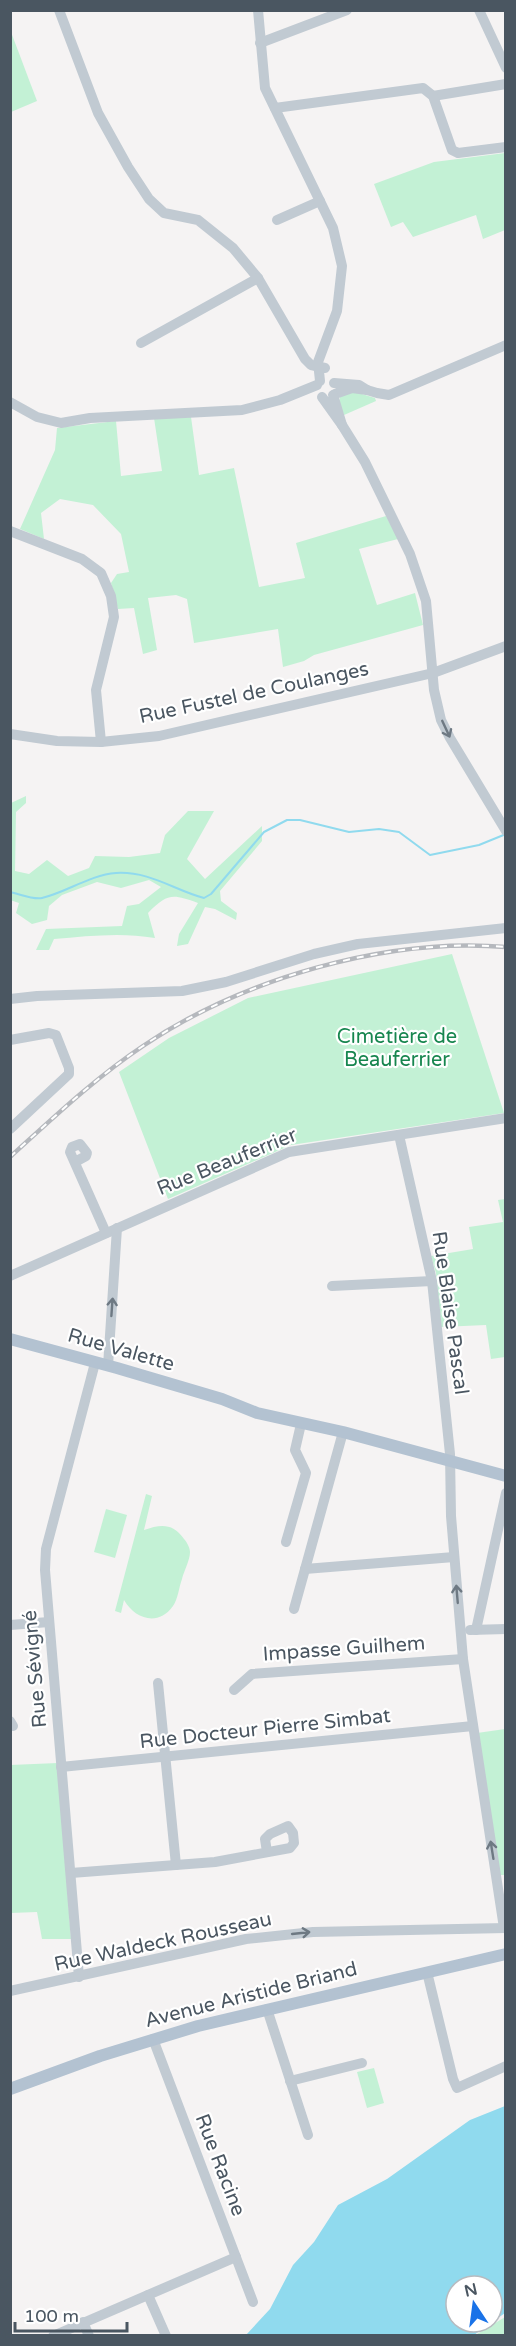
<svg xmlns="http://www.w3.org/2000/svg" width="516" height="2346" font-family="'Varela Round',sans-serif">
<rect width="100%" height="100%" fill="#f5f3f3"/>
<g fill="#c3f1d5">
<path d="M11,32L37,101L11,112H10Z"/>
<path d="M505,153V230L483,239L476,215L413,237L403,222L391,227L374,184L434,162Z"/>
<path d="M352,391L375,398L376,401L344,415L339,402L340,397Z"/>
<path d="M191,417L199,475L234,468L259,587L305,578L296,543L386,516L398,539L359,549L377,605L415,593L423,625L314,655L304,661L283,667L278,629L194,643L187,599L176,595L148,598L157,650L143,654L134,608L118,609L111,583L117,574L129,572L121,534L93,505L60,499L41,513L44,539L20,529L55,450L57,428L116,421L121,476L162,471L154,418Z"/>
<path d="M26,796V803L16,812L15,871L29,874L47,860L68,876L89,868L95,856L129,857L160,853L165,835L188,811H214L187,859L205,879L262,826V841L220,891L221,901L237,913L236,920L215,909L205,907L188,944L177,946L179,934L198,903C172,894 168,893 148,913L155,938C121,932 88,936 54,939L49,950H36L46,929L122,926L127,906L139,904L161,887L149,880L121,888L97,882L62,895L49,906L47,920L32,924L16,913L19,903L10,900L11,803Z"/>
<path d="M452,954L504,1113L291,1145L168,1199L119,1072L169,1038L248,998Z"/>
<path d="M505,1199V1357L491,1359L486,1325L441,1327L436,1273L431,1256L473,1249L469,1227L503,1222L498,1200Z"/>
<path d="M146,1494L152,1496L144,1530C161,1524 173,1523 184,1539C187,1542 190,1548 190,1552C190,1560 184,1571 182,1579C179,1587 178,1599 173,1606C158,1627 135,1619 124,1600L121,1613L115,1611Z"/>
<path d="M106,1509L127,1515L115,1558L94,1552Z"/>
<path d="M505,1729V1875H500L477,1733Z"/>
<path d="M58,1763L71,1939H42L37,1912L11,1913L10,1765Z"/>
<path d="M374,2068L384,2103L367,2108L357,2072Z"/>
<path d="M505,2317V2335H479L477,2334Z"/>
</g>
<path fill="#90daee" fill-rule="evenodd" d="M505,2106V2313L474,2335H246L270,2309L293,2265L314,2242L338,2205L387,2179L470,2120ZM456,2286H492V2322H456Z"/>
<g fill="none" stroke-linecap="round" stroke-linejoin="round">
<path stroke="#90daee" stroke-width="2" d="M10,892C20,894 33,900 42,898C67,892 90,875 116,873C150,871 174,890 204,898L211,894L264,832L287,820H300L349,832L379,829L399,832L430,855L479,845L506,834"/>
<g stroke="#c1cad2" stroke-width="10">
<path d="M59,10L98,113L128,167L149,199L164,213L198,220L233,248L258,278L305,359L311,365L325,368"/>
<path d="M258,10L265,88L333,228L342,266L337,311L318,362L320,381"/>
<path d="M479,10L506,68"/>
<path d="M260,43L347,10"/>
<path d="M433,96L506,84"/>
<path d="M275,108L423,88L433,96L452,150L458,153L506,147"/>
<path d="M277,220L320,201"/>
<path d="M141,343L258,278"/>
<path d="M334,383L359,385L367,390L352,388L335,394"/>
<path d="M367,390L377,393L389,395L506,345"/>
<path d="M322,397L342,425L333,395"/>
<path d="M10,402L37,417L61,423L90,418L242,410L280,400L317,385"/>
<path d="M342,425L365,462L410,554L426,601L434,690L441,720L450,738L506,831"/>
<path d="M10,531L82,559L101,573L111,596L114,617L96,690L101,742"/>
<path d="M10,734L57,741L101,742L159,736L433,673L506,646"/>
<path d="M10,999L37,996L182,991L226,982L314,954L358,944L506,928"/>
<path d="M10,1040L49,1033L56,1035L69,1068V1074L10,1129"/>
<path d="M399,1135L432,1281L450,1454L451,1516L463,1659L504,1928"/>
<path d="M75,1162L86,1156L87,1153L80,1144L72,1147L70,1152L106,1233"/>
<path d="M10,1276L289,1152L506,1118"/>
<path d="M332,1286L432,1281"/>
<path d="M108,1366L117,1228"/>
<path d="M286,1542L306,1473L295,1450L301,1424"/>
<path d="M305,1569L454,1557"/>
<path d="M294,1609L343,1432"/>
<path d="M10,1625L49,1622"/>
<path d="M470,1630L506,1629"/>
<path d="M476,1630L506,1493"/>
<path d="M158,1683L176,1865"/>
<path d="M234,1690L252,1674L463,1659"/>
<path d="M10,1721L13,1726"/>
<path d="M61,1767L473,1726"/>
<path d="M71,1873L215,1862L290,1848L294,1843L293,1833L288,1826L270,1834L265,1839L267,1852"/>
<path d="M427,1972L453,2079L457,2088L506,2066"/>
<path d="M79,1977L45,1570L46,1549L95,1363"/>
<path d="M10,1991L246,1939L313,1932L506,1928"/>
<path d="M267,2009L308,2135"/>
<path d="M153,2039L253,2302"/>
<path d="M290,2081L362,2063"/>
<path d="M148,2295L166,2336"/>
<path d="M83,2322L89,2336"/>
<path d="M53,2336L236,2257"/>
</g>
<g stroke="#b3c2d1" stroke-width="12">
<path d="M10,1339L117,1368L222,1399L257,1413L343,1432L506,1476"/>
<path d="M10,2089L100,2056L198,2026L506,1954"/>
</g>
<g stroke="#b5b8bd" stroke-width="4.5">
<path id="rail" d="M10,1157C53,1118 95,1078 143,1046C242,979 386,937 506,947"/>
</g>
<use href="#rail" stroke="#fff" stroke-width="2" stroke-dasharray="7" stroke-linecap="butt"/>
</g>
<defs><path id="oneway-shaft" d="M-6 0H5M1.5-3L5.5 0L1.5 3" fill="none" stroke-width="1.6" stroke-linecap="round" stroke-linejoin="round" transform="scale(1.5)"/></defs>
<g stroke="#6e7983">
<use href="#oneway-shaft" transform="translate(446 729) rotate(65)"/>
<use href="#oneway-shaft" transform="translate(112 1307) rotate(-86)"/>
<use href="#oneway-shaft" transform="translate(457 1594) rotate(-95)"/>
<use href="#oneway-shaft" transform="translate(492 1850) rotate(-99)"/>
<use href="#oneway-shaft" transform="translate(301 1933) rotate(-6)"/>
</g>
<g text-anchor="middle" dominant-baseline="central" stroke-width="4.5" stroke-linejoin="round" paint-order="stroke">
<g font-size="20" fill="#4a5661" stroke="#fff">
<text transform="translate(254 693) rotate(-12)">Rue Fustel de Coulanges</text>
<text transform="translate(227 1162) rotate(-22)">Rue Beauferrier</text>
<text transform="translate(450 1313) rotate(82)">Rue Blaise Pascal</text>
<text transform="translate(121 1350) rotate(16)">Rue Valette</text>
<text transform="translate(344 1649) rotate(-4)">Impasse Guilhem</text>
<text transform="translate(35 1669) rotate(-95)">Rue Sévigné</text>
<text transform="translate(265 1729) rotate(-6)">Rue Docteur Pierre Simbat</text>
<text transform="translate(163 1942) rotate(-12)">Rue Waldeck Rousseau</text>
<text transform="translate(251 1995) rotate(-14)">Avenue Aristide Briand</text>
<text transform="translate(220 2165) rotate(69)">Rue Racine</text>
</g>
<g font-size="20" fill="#17864f" stroke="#fff">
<text x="397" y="1037">Cimetière de<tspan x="397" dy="23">Beauferrier</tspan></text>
</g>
</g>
<rect width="516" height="2346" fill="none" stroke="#4a5661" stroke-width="24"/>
<g transform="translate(474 2304) rotate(347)"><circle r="28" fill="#ffffff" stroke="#b7bbc0" stroke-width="1.5"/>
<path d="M0-4.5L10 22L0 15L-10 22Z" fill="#1a73e8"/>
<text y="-9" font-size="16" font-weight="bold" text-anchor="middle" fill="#4a5661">N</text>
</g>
<path d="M15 2322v9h112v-9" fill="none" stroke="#4a5661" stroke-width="3"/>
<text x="24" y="2322" font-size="18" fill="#4a5661" stroke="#ffffff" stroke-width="4.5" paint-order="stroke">100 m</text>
</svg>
